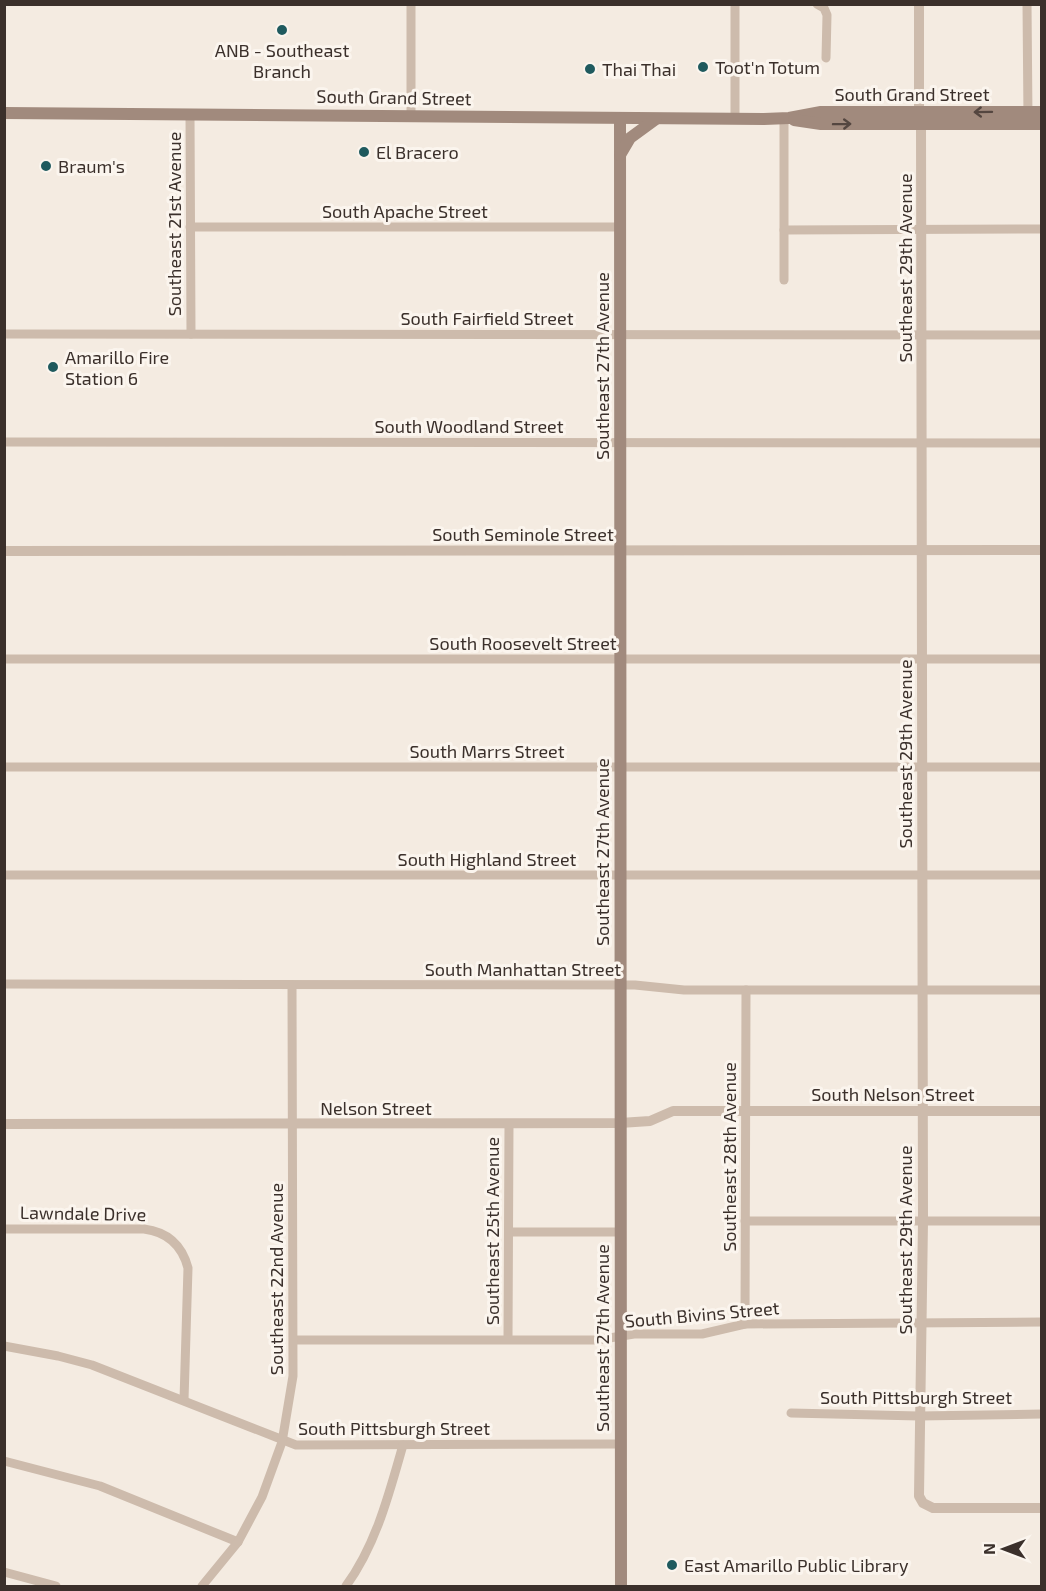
<svg xmlns="http://www.w3.org/2000/svg" width="1046" height="1591" font-family="'Exo 2',sans-serif">
<rect width="100%" height="100%" fill="#f4ebe1"/>
<g fill="none" stroke-linecap="round" stroke-linejoin="round">
<g stroke="#cdbbac" stroke-width="9">
<path d="M735,4V119"/>
<path d="M817,4L824,8L827,15L826,58"/>
<path d="M1027,4L1028,118"/>
<path d="M190,114L191,334"/>
<path d="M411,115V4"/>
<path d="M784,118V280"/>
<path d="M190,227H620"/>
<path d="M784,230L1042,229"/>
<path d="M4,334L1042,335"/>
<path d="M4,442L1042,443"/>
<path d="M4,659H1042"/>
<path d="M4,767H1042"/>
<path d="M4,875H1042"/>
<path d="M4,984L635,985L684,990H1042"/>
<path d="M745,1221H1042"/>
<path d="M4,1229H144C168,1232 182,1245 188,1268L184,1400"/>
<path d="M509,1232H620"/>
<path d="M745,1324L746,990"/>
<path d="M508,1339L509,1124"/>
<path d="M294,1340H597L634,1334H702L745,1324L1042,1322"/>
<path d="M4,1346L58,1356L92,1365L296,1445L620,1444"/>
<path d="M791,1413L919,1416L1042,1414"/>
<path d="M4,1461L100,1486L238,1542"/>
<path d="M4,1572L56,1586"/>
<path d="M202,1586L238,1542L262,1497L282,1442L293,1376L292,985"/>
<path d="M346,1586C376,1545 389,1494 403,1445"/>
</g>
<g stroke="#cdbbac" stroke-width="10">
<path d="M919,4V112L921,124L923,1221L919,1496L923,1503L933,1508H1042"/>
<path d="M4,551L1042,550"/>
<path d="M4,1124L620,1123L650,1121L673,1111H1042"/>
</g>
<g stroke="#a18a7d" stroke-width="12">
<path d="M4,113L764,119L789,118L821,112H1042"/>
<path d="M620,118L621,1586"/>
<path d="M794,120L821,124H1042"/>
<path d="M620,155L630,138L656,119"/>
</g>
</g>
<defs><path id="oneway-shaft" d="M-6 0H5M1.5-3L5.5 0L1.5 3" fill="none" stroke-width="1.6" stroke-linecap="round" stroke-linejoin="round" transform="scale(1.5)"/></defs>
<g stroke="#544640">
<use href="#oneway-shaft" transform="translate(983 112) rotate(179)"/>
<use href="#oneway-shaft" transform="translate(842 124) rotate(-1)"/>
</g>
<g fill="#1f5a5e" stroke="#fbf5ee" stroke-width="2">
<circle cx="282" cy="30" r="6"/>
<circle cx="703" cy="67" r="6"/>
<circle cx="590" cy="69" r="6"/>
<circle cx="364" cy="152" r="6"/>
<circle cx="46" cy="166" r="6"/>
<circle cx="53" cy="367" r="6"/>
<circle cx="672" cy="1565" r="6"/>
</g>
<g text-anchor="middle" dominant-baseline="central" stroke-width="6" stroke-linejoin="round" paint-order="stroke">
<g font-size="18" fill="#3b302b" stroke="#fbf5ee" text-anchor="start">
<text x="282" y="50" text-anchor="middle">ANB - Southeast<tspan x="282" dy="21">Branch</tspan></text>
<text x="715" y="67">Toot'n Totum</text>
<text x="602" y="69">Thai Thai</text>
<text x="376" y="152">El Bracero</text>
<text x="58" y="166">Braum's</text>
<text x="65" y="357">Amarillo Fire<tspan x="65" dy="21">Station 6</tspan></text>
<text x="684" y="1565">East Amarillo Public Library</text>
</g>
<g font-size="18" fill="#3b302b" stroke="#fbf5ee">
<text x="912" y="94">South Grand Street</text>
<text transform="translate(394 97) rotate(1)">South Grand Street</text>
<text x="405" y="211">South Apache Street</text>
<text transform="translate(174 224) rotate(-90)">Southeast 21st Avenue</text>
<text transform="translate(905 268) rotate(-90)">Southeast 29th Avenue</text>
<text x="487" y="318">South Fairfield Street</text>
<text transform="translate(602 366) rotate(-90)">Southeast 27th Avenue</text>
<text x="469" y="426">South Woodland Street</text>
<text x="523" y="534">South Seminole Street</text>
<text x="523" y="643">South Roosevelt Street</text>
<text x="487" y="751">South Marrs Street</text>
<text transform="translate(905 754) rotate(-90)">Southeast 29th Avenue</text>
<text transform="translate(602 852) rotate(-90)">Southeast 27th Avenue</text>
<text x="487" y="859">South Highland Street</text>
<text x="523" y="969">South Manhattan Street</text>
<text x="893" y="1094">South Nelson Street</text>
<text x="376" y="1108">Nelson Street</text>
<text transform="translate(729 1157) rotate(-90)">Southeast 28th Avenue</text>
<text transform="translate(83 1213) rotate(1)">Lawndale Drive</text>
<text transform="translate(492 1231) rotate(-90)">Southeast 25th Avenue</text>
<text transform="translate(905 1240) rotate(-90)">Southeast 29th Avenue</text>
<text transform="translate(276 1279) rotate(-90)">Southeast 22nd Avenue</text>
<text transform="translate(702 1314) rotate(-5)">South Bivins Street</text>
<text transform="translate(602 1338) rotate(-90)">Southeast 27th Avenue</text>
<text x="916" y="1397">South Pittsburgh Street</text>
<text x="394" y="1428">South Pittsburgh Street</text>
</g>
</g>
<rect width="1046" height="1591" fill="none" stroke="#3b302b" stroke-width="12"/>
<g transform="translate(1004 1549) rotate(270)" stroke="#fbf5ee" stroke-width="4.5" paint-order="stroke">
<path d="M0-4.5L10 22L0 15L-10 22Z" fill="#3b302b"/>
<text y="-9" font-size="16" font-weight="bold" text-anchor="middle" fill="#3b302b">N</text>
</g>
</svg>
